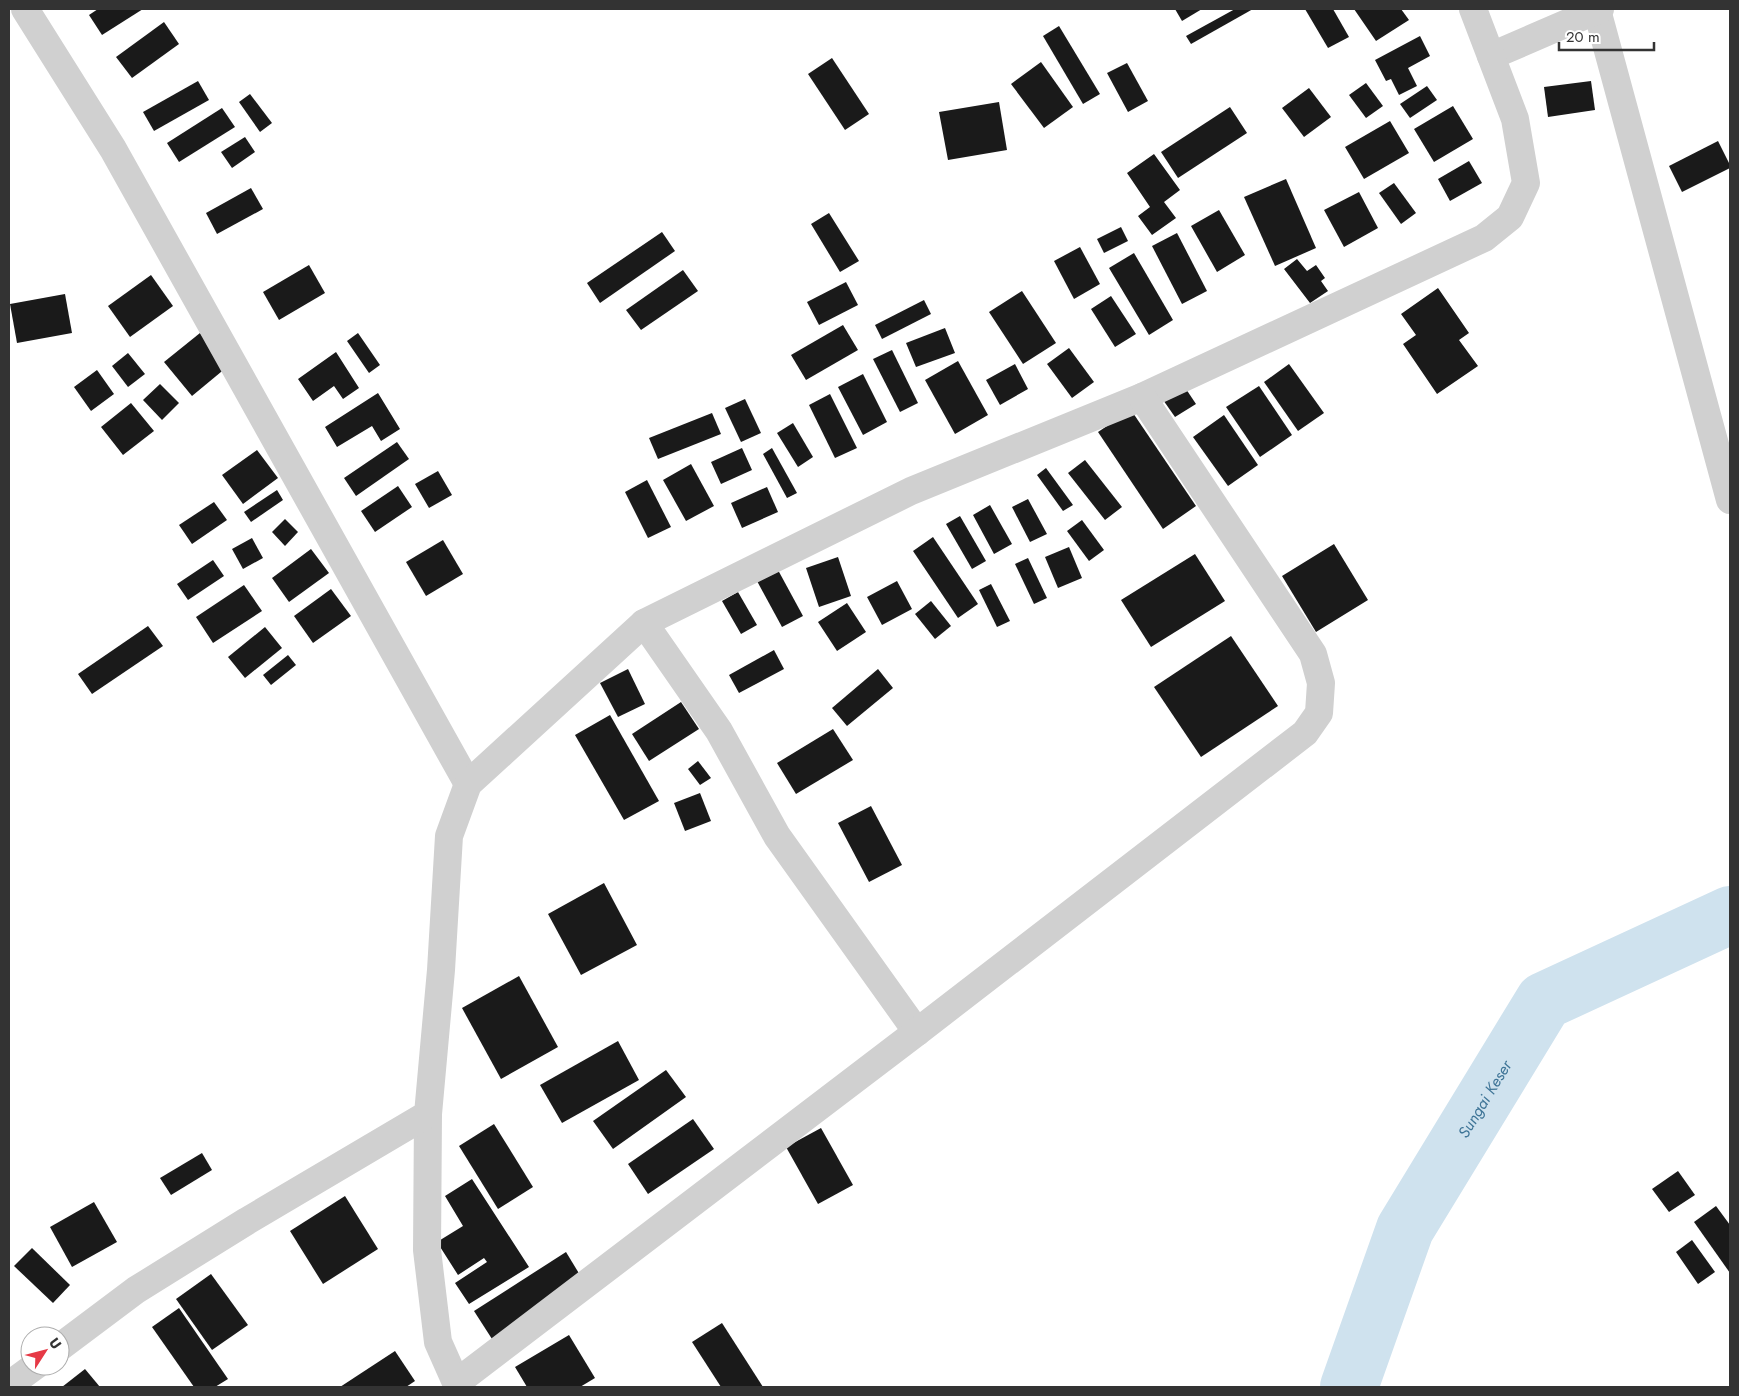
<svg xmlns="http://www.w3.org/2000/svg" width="1739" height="1396" font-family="Jost,sans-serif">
<rect width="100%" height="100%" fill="#fff"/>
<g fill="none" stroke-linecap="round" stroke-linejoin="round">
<path stroke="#cfe2ee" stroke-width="58" id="s1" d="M1349,1387L1405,1229L1544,1001L1730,915"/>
</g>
<g fill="#1a1a1a">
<path d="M98,9H143L102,35L89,15Z"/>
<path d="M1175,9H1202L1182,21Z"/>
<path d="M1235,9H1253L1191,44L1186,36Z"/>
<path d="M1305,9H1333L1349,37L1328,48Z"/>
<path d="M1354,9H1401L1409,20L1376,41Z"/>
<path d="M164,22L179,44L132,78L116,57Z"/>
<path d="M1059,26L1100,94L1083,104L1043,36Z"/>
<path d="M1420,36L1430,56L1408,68L1417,86L1399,95L1391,79L1386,81L1375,60Z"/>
<path d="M832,58L869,114L845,130L808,74Z"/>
<path d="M1041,62L1073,107L1044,128L1011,84Z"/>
<path d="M1127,63L1148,101L1128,112L1107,73Z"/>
<path d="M198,81L209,100L154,131L143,112Z"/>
<path d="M1591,81L1595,110L1548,117L1544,87Z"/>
<path d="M1366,83L1383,106L1366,118L1349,95Z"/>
<path d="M1427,86L1437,100L1410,118L1400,104Z"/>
<path d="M1309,88L1331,117L1304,137L1282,108Z"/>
<path d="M250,94L272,123L260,132L239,102Z"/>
<path d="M999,102L1007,150L948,160L939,112Z"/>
<path d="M1453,106L1473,139L1434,162L1414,129Z"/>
<path d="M1230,107L1247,133L1178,178L1161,152Z"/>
<path d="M222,108L235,127L179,162L167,143Z"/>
<path d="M1390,121L1409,153L1364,179L1345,147Z"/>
<path d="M245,137L255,152L232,168L221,152Z"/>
<path d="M1718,141L1730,165V168L1682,192L1669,166Z"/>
<path d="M1154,154L1180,190L1164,202L1176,218L1152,235L1138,216L1150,207L1127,173Z"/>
<path d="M1469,161L1482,183L1450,201L1438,179Z"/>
<path d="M1286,179L1316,248L1275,266L1244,197Z"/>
<path d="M1394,183L1416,213L1401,224L1379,193Z"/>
<path d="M251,188L263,209L217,234L206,213Z"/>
<path d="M1359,192L1378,228L1344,247L1324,210Z"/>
<path d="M1219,210L1245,255L1217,272L1191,226Z"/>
<path d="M829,213L859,261L840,272L811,224Z"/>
<path d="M1121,227L1128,241L1104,253L1097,239Z"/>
<path d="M662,232L675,251L600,303L587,283Z"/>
<path d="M1177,233L1207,291L1182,304L1152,246Z"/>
<path d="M1080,247L1100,284L1074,299L1054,261Z"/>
<path d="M1134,253L1173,320L1149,335L1109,268Z"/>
<path d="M1297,259L1307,271L1316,265L1325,278L1321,281L1328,291L1310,303L1284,269Z"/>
<path d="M309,265L325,293L279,320L263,292Z"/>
<path d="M683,270L698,291L641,330L626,310Z"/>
<path d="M151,275L173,306L130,337L108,306Z"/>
<path d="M846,282L858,305L819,325L807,302Z"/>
<path d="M1438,288L1469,333L1459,340L1478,366L1437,394L1403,344L1416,335L1401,314Z"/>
<path d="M1022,291L1056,343L1023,364L989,312Z"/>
<path d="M65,294L72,333L17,343L10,304Z"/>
<path d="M1111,296L1136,334L1115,347L1091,309Z"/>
<path d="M924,300L931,314L882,339L875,325Z"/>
<path d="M843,325L858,350L806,380L791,355Z"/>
<path d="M945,328L955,353L916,367L906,343Z"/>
<path d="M200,333L227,367L192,396L164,362Z"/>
<path d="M358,333L380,365L369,373L347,341Z"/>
<path d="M1069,348L1094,382L1072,398L1047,364Z"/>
<path d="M892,350L918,403L900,412L873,359Z"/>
<path d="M336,352L359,388L343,399L334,386L313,401L298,379Z"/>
<path d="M128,353L145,374L128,387L112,366Z"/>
<path d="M958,361L988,415L955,434L925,380Z"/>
<path d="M1015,364L1028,389L1000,405L986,380Z"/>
<path d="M1289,364L1324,413L1298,431L1264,382Z"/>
<path d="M97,370L114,394L91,411L74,387Z"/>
<path d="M863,374L887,422L863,435L838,387Z"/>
<path d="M1182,383L1196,404L1175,417L1161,397Z"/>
<path d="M160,384L179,403L162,420L143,400Z"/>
<path d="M1259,386L1292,435L1260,457L1226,407Z"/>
<path d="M378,393L400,429L381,441L372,426L337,447L325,427Z"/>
<path d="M830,394L857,448L835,458L809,405Z"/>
<path d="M745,399L761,433L741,442L725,408Z"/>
<path d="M131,403L154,431L123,455L101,427Z"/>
<path d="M1131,410L1196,506L1163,529L1098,432Z"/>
<path d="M712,413L721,434L658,459L649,438Z"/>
<path d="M1224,415L1258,465L1228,486L1193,437Z"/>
<path d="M793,423L813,457L798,467L777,433Z"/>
<path d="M397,442L409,459L356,496L344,478Z"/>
<path d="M742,448L752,470L721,484L711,462Z"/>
<path d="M772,448L797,493L787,498L763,454Z"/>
<path d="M257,450L278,478L243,504L222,475Z"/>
<path d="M1085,460L1122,507L1105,520L1068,473Z"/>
<path d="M691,464L714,506L686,521L663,480Z"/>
<path d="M1046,468L1073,505L1063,511L1037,475Z"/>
<path d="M438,471L452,495L429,508L415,484Z"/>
<path d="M647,480L671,527L648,538L625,492Z"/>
<path d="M398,486L412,507L375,532L361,511Z"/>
<path d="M767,487L778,512L742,528L731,503Z"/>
<path d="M277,490L283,500L251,522L244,512Z"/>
<path d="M1028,499L1047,534L1030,542L1012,507Z"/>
<path d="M214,502L227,520L192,544L179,525Z"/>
<path d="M990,505L1012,544L994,554L973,515Z"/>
<path d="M960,516L986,561L972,569L946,524Z"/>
<path d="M285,519L298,532L285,546L272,532Z"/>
<path d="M1082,520L1104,550L1089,561L1067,531Z"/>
<path d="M933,537L978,604L958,618L913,551Z"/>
<path d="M252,538L263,558L243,569L232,549Z"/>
<path d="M443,540L463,574L426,596L406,562Z"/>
<path d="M1334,544L1368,600L1316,632L1282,576Z"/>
<path d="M1069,547L1082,578L1058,588L1045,557Z"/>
<path d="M311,549L329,573L289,602L272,578Z"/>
<path d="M1195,554L1225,601L1151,647L1121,600Z"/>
<path d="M838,557L851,596L819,607L806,568Z"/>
<path d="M1028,558L1047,598L1034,604L1015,564Z"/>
<path d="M213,560L224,576L188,600L177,584Z"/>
<path d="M778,570L803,616L782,627L757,581Z"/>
<path d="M897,581L912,609L882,625L867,597Z"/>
<path d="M991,584L1010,621L997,627L979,590Z"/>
<path d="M244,585L262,611L213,643L196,617Z"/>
<path d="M331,589L351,616L313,643L294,616Z"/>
<path d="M738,592L757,625L741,634L722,601Z"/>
<path d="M931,601L951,626L935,639L915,614Z"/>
<path d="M847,603L866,632L837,651L818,622Z"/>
<path d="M148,626L163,646L92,694L78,674Z"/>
<path d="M265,627L282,648L245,678L228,657Z"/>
<path d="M1231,636L1278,706L1201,757L1154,687Z"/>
<path d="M774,650L784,669L739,693L729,675Z"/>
<path d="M288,655L296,665L271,685L263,675Z"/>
<path d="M628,669L645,704L618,717L600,683Z"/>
<path d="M878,669L893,688L847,726L832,708Z"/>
<path d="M681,702L699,729L649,761L632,734Z"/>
<path d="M610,715L659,801L624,820L575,735Z"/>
<path d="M833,729L853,760L796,794L777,763Z"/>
<path d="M698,761L711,778L700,785L688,769Z"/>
<path d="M700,793L711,821L685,831L674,803Z"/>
<path d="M871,806L902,865L869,882L838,823Z"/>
<path d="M604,883L637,945L581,975L548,914Z"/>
<path d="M519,976L558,1047L501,1079L462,1008Z"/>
<path d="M618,1041L639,1080L562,1123L540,1085Z"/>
<path d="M666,1070L686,1097L613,1149L593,1121Z"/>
<path d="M693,1119L714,1149L648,1194L628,1164Z"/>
<path d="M494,1124L533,1187L498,1209L459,1146Z"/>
<path d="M821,1128L853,1185L818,1204L786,1147Z"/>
<path d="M202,1153L212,1170L171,1195L160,1178Z"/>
<path d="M1678,1171L1695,1195L1669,1212L1652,1189Z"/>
<path d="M472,1179L529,1267L469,1304L455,1283L487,1262L484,1258L458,1275L437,1242L463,1226L445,1196Z"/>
<path d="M345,1196L378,1249L323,1284L290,1231Z"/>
<path d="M94,1202L117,1242L72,1267L50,1227Z"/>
<path d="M1716,1206L1730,1225V1273L1694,1222Z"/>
<path d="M1692,1240L1715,1272L1698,1284L1676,1252Z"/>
<path d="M32,1248L70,1285L53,1303L14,1266Z"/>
<path d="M566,1252L583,1280L492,1339L474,1311Z"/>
<path d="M211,1274L248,1325L212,1350L176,1299Z"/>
<path d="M179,1308L228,1379L215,1387H194L152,1327Z"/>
<path d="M722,1323L763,1387H721L692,1342Z"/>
<path d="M569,1335L595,1378L580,1387H527L515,1367Z"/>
<path d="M395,1351L415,1381L406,1387H340Z"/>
<path d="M85,1369L100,1387H62Z"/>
</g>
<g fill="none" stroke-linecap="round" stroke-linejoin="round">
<g stroke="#d0d0d0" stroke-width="28">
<path d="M25,9L113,149L468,784"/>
<path d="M1597,10L1730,500"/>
<path d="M1491,56L1600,9"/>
<path d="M644,623L719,731L777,836L917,1032"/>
<path d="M428,1114L427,1250L438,1342L458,1387"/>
<path d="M60,1347L136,1290L247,1221L428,1114L441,970L449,836L468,784L644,623L911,491L1142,397L1484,238L1510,217L1526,183L1515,119L1473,9"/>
<path d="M456,1383L917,1032L1305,733L1319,713L1321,683L1313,654L1142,397"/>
<path d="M9,1385L35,1366"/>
</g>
</g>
<g text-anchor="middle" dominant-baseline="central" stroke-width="5" stroke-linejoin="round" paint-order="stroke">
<g font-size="16" font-style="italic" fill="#3f7597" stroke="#fff">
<text stroke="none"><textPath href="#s1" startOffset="320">Sungai Keser</textPath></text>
</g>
</g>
<rect width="1739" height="1396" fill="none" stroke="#333333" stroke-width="20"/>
<g transform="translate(45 1351) rotate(54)"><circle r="24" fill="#ffffff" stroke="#adadad"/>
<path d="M0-4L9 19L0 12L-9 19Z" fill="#e63946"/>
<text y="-8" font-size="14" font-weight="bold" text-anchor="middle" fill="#333333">U</text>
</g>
<path d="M1559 42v8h95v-8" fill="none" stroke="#333333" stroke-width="2.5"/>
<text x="1566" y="42" font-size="15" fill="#333333" stroke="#ffffff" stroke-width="4" paint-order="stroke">20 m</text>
</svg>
